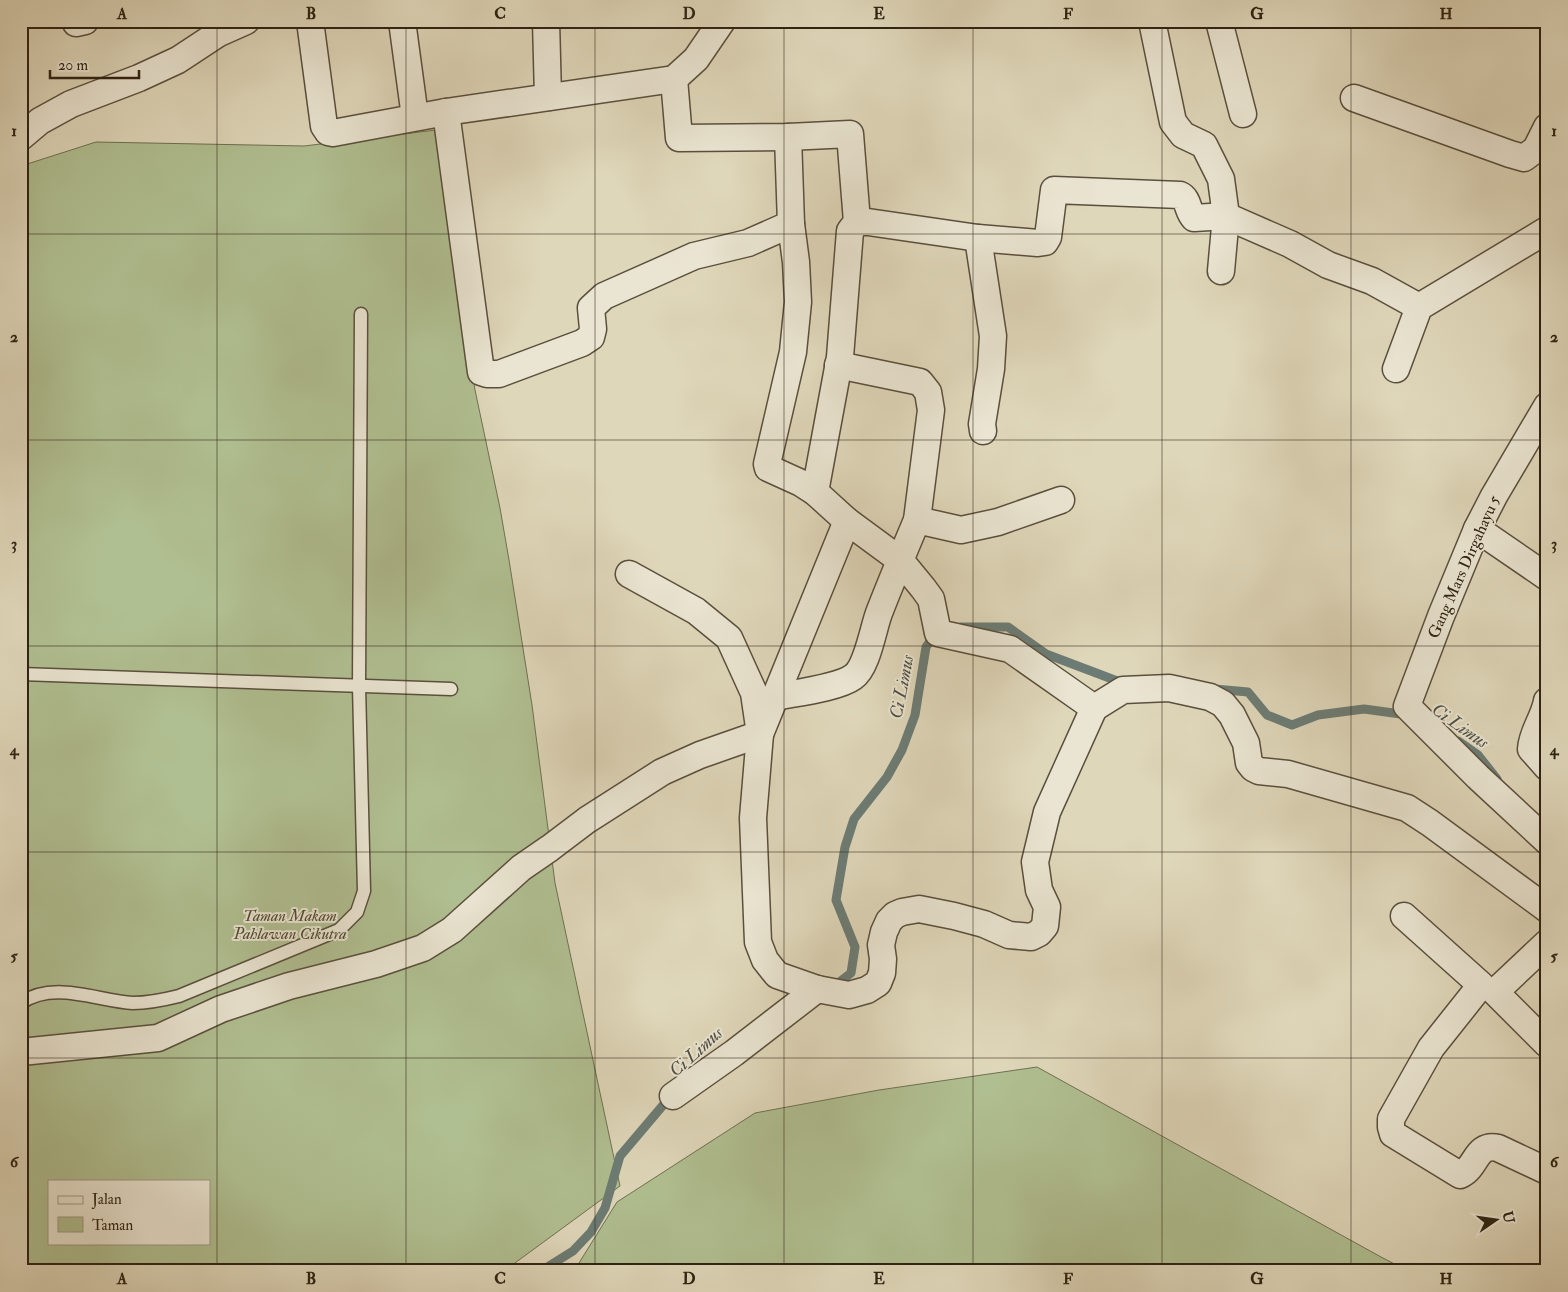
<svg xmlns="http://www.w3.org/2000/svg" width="1568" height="1292" font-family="'IM FELL Double Pica',serif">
<rect width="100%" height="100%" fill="#dfd7ba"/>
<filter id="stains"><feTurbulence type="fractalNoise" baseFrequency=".004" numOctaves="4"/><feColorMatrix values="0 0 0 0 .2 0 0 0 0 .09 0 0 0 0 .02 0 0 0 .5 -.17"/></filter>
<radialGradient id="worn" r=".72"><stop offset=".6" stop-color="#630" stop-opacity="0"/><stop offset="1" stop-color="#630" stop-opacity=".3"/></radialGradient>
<g fill="#b0bf91" stroke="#6f7052" fill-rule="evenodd">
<path d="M436,130L475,390L500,508L509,560L532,705L555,883L620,1186L504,1271H21V166L96,142L304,146ZM49,1181H209V1243H49Z"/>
<path d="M1037,1067L1381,1257L1408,1271H574L617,1202L755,1113L879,1090Z"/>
</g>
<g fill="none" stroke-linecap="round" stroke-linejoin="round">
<g stroke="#6c7c75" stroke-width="9">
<path d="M961,627H1008L1046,654L1120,682H1124"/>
<path d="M1215,689L1248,692L1267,715L1292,725L1318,715L1364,709L1408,715"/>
<path d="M1458,741L1478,755L1497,779"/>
<path d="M833,987L851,973L855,947L836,900L845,847L854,819L887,777L902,750L915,715L926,647L935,634"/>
<path d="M541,1271L573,1251L591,1232L605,1208L620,1156L670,1097"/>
</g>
<g stroke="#5a4f3d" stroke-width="15">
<g id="service">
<path d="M21,674L451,689"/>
<path d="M21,1003C54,980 97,1001 133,1003C149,1003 163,1000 179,996L339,930L357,912L364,891L359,686L361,314"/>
</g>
</g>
<g stroke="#5a4f3d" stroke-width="29">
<g id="minor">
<path d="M310,21L324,126L328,132L333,133L446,112L674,79L696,59L722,21"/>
<path d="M402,21L415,117"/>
<path d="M546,21L548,97"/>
<path d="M1152,21L1173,122L1183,135L1204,145L1221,179L1226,216L1221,271"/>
<path d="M1219,21L1243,114"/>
<path d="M76,23L85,21"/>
<path d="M674,79L679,138L788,137L850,134L857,222"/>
<path d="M1354,98L1510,154L1524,158L1536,149L1547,127"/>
<path d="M446,112L481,372L487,374H499L582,343L591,337L593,329L591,308L604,296L694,256L748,243L791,224"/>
<path d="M21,137L40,121L71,104L139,78L178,60L219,33L246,21"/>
<path d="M788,137L791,224L796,262L798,302L793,352L767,464L768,468L801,483L815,492L847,521L900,560L923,588L931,599L938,633L1010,649L1094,708L1123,690L1169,688L1210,697L1223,704L1232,715L1246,743L1249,763L1253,768L1259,771L1288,774L1407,808L1430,823L1547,909"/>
<path d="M978,238L993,336L991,369L982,424L983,431"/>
<path d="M838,365L920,382L928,392L931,410L917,520"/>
<path d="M1396,369L1419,307L1547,230"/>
<path d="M1547,406L1494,496L1477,529L1441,616L1407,706L1478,777L1547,841"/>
<path d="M815,492L840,357L850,231L857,222H868L978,238L1038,243L1045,242L1048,237L1054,190L1180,195C1189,199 1187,211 1194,218L1226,216L1290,244L1328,265L1372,281L1419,307"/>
<path d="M1477,529L1547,577"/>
<path d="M629,574L696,611L729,638L754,693L760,734L753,818L758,942L765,960L777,975L817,989L849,995L867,990L878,983L882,973L883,959L881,945L884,932L889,921L895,915L902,912L919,909L954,916L984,924L1009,935L1031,937L1039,933L1045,926L1047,907L1039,890L1035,862L1047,812L1094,708"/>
<path d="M775,697C794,693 838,688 853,677C867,668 873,629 879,613C891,582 904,551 917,520L961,530L998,522L1061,500"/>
<path d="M1547,701C1544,718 1532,732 1531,749L1547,767"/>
<path d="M1404,916L1481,985L1431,1048L1391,1119V1127L1393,1134L1460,1175C1477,1168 1475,1143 1498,1148L1547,1171"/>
<path d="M1547,943L1495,992L1547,1044"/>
<path d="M21,1052L158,1038L221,1009L289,986L376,964L423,948L452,930L521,868L550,848L587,820L662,772L700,755L760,734L847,521"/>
<path d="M673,1096L734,1053L817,989"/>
</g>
</g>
<use href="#service" stroke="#eae5d2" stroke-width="12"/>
<use href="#minor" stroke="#eae5d2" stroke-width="26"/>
</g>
<path fill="none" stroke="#2e2213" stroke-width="1" stroke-opacity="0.55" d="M217,21V1271M406,21V1271M595,21V1271M784,21V1271M973,21V1271M1162,21V1271M1351,21V1271M21,234H1547M21,440H1547M21,646H1547M21,852H1547M21,1058H1547"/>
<g text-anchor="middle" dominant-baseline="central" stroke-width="4" stroke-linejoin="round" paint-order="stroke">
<g font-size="16" fill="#2e2213" stroke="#eae5d2">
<text transform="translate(1464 567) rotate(-66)">Gang Mars Dirgahayu 5</text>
</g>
<g font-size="16" font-style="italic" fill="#4e4932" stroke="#eae5d2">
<text x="290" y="916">Taman Makam<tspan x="290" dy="18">Pahlawan Cikutra</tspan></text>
</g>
<g font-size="18" font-style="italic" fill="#4d4f44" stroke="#eae5d2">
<text transform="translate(902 687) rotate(-79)">Ci Limus</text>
<text transform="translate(1460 726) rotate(35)">Ci Limus</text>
<text transform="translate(696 1052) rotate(-42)">Ci Limus</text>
</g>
</g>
<rect width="1568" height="1292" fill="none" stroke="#dfd7ba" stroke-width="55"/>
<rect x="48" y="1180" width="162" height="65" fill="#eae5d2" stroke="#9f9786"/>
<rect x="58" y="1196" width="25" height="8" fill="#eae5d2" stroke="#9f9786"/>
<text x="92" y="1204" font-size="15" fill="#2e2213">Jalan</text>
<rect x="58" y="1217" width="25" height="15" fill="#b0bf91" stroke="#9f9786"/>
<text x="92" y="1230" font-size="15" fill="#2e2213">Taman</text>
<g transform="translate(1496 1220) rotate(77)" stroke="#eae5d2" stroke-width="4" paint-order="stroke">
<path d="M0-4L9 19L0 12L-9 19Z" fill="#2e2213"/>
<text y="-8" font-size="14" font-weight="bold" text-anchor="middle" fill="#2e2213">U</text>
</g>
<path d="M50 70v8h89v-8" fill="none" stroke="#2e2213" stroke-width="2.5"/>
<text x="58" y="70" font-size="15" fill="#2e2213" stroke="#eae5d2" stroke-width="4" paint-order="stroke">20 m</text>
<rect x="28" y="28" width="1512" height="1236" fill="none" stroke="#2e2213" stroke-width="2"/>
<g font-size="16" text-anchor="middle" font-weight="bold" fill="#2e2213">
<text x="122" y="19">A</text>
<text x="311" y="19">B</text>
<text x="500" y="19">C</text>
<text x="689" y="19">D</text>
<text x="879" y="19">E</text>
<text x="1068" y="19">F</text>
<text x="1257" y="19">G</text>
<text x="1446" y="19">H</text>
<text x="14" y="136">1</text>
<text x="1554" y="136">1</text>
<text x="14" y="342">2</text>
<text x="1554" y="342">2</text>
<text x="14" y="549">3</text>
<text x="1554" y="549">3</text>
<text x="14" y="755">4</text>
<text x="1554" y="755">4</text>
<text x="14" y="961">5</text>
<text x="1554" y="961">5</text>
<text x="14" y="1167">6</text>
<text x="1554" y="1167">6</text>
<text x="122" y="1284">A</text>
<text x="311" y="1284">B</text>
<text x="500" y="1284">C</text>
<text x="689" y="1284">D</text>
<text x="879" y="1284">E</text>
<text x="1068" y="1284">F</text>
<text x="1257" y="1284">G</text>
<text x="1446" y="1284">H</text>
</g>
<rect width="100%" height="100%" filter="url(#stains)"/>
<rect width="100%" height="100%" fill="url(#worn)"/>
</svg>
